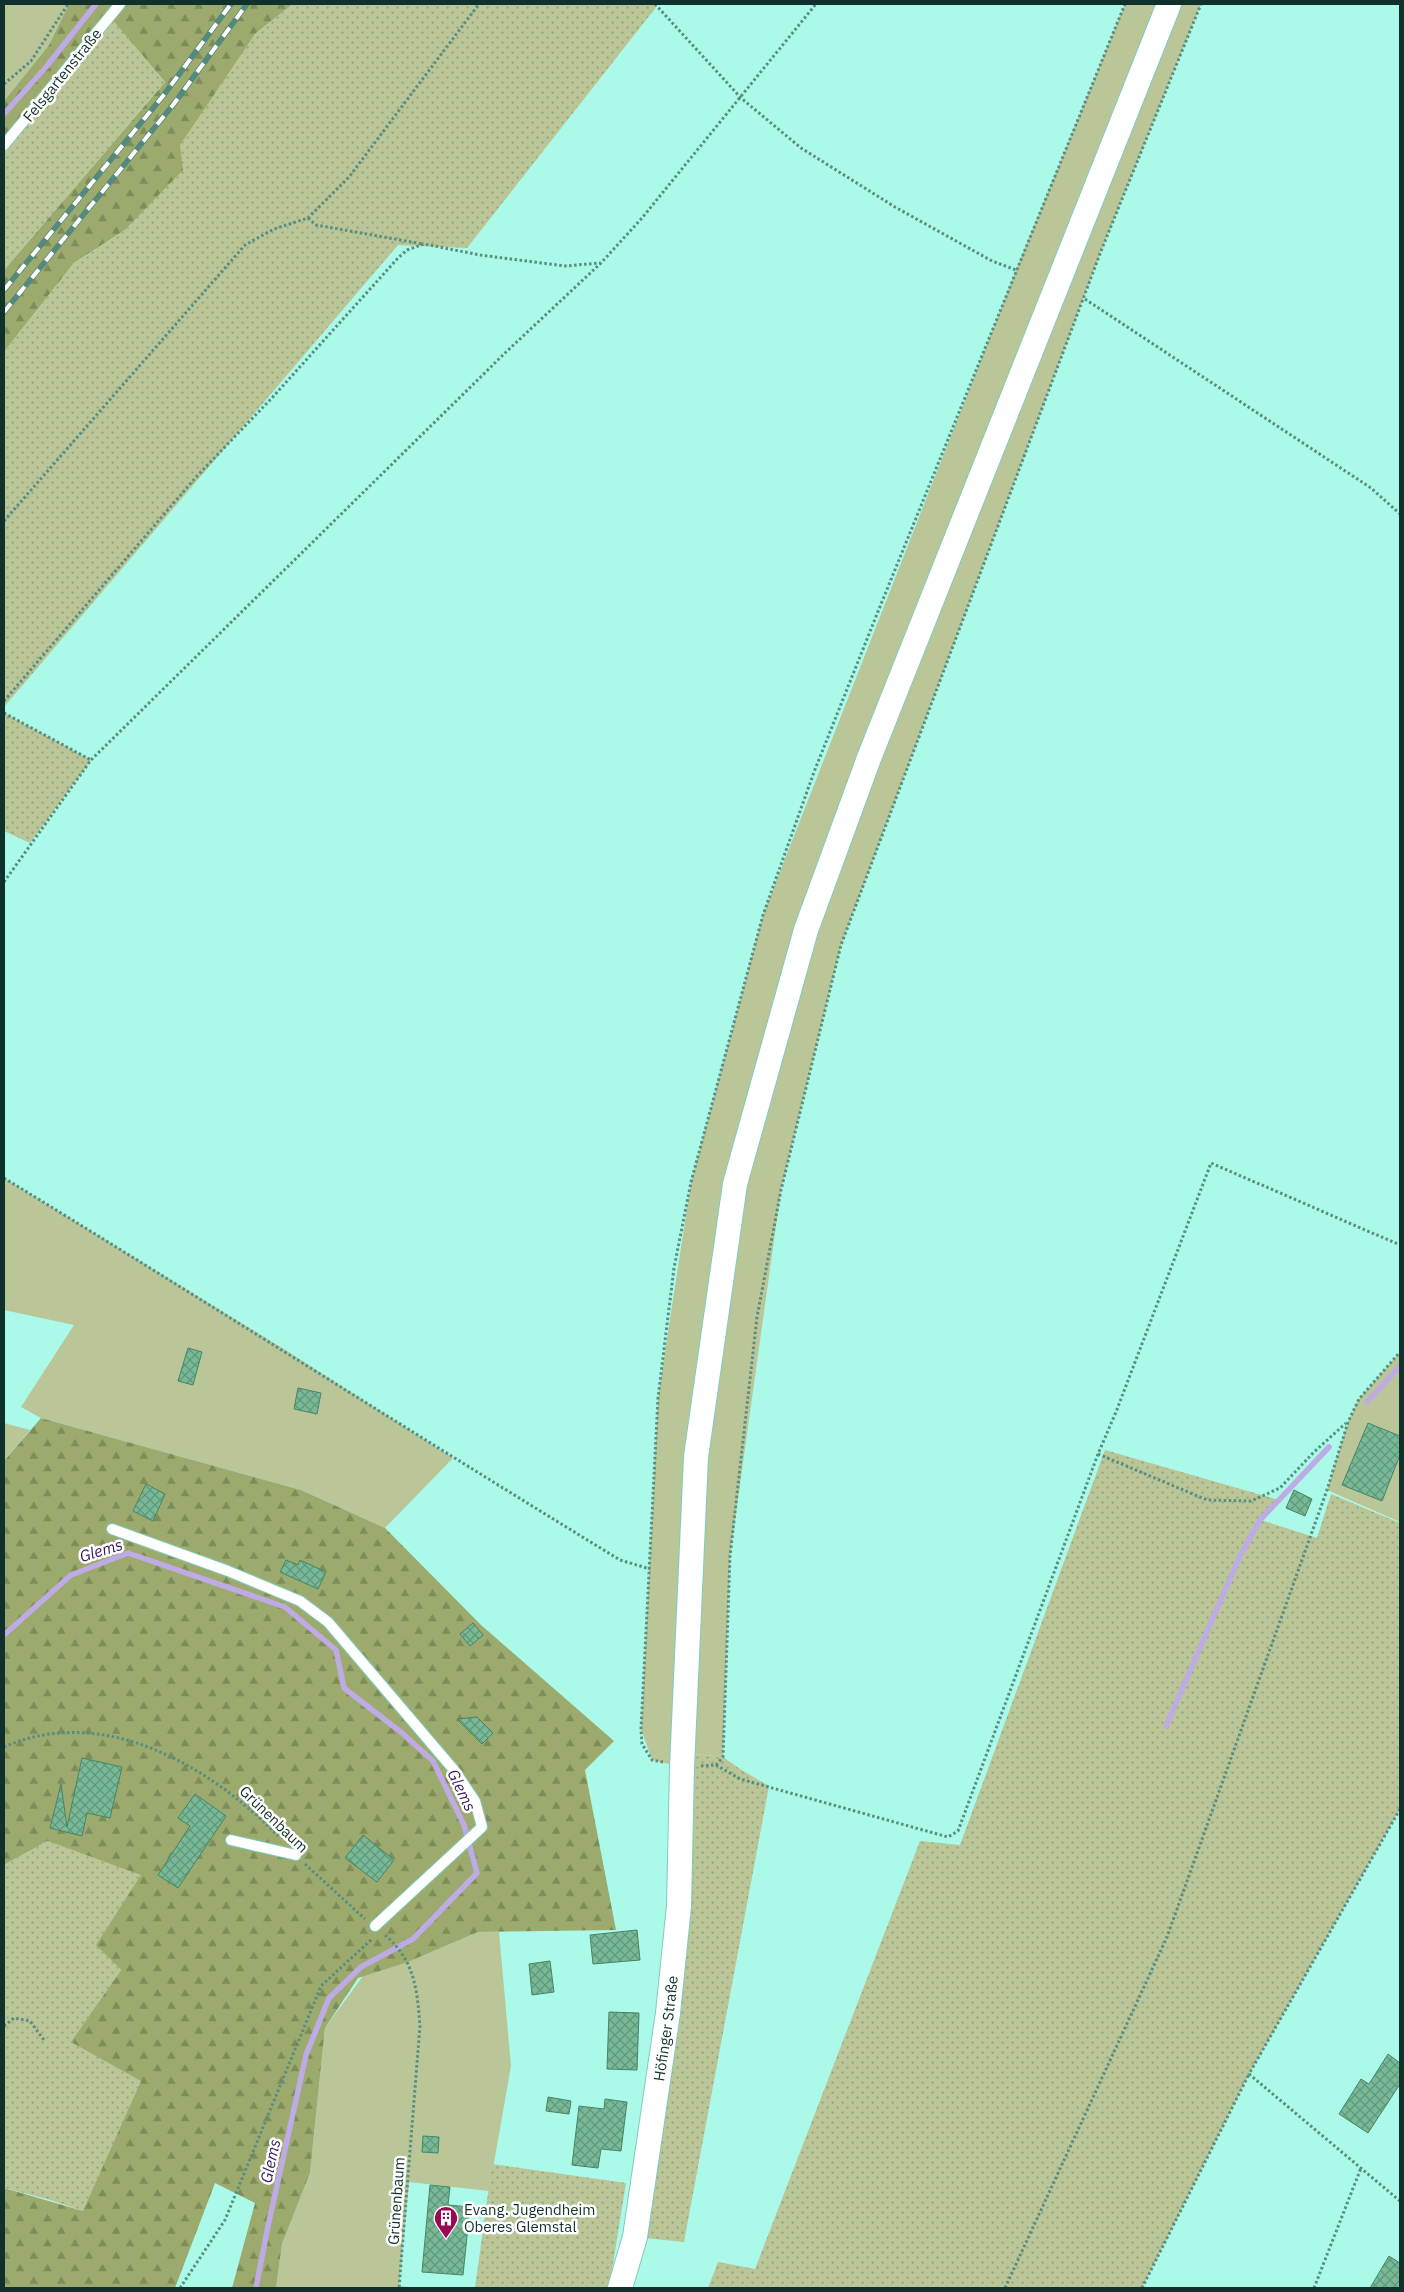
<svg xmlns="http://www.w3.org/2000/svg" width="1404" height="2292" font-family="'IBM Plex Sans',sans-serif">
<defs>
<pattern id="forest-firs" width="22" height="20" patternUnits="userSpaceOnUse" patternTransform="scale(1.25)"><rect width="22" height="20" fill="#9cab6d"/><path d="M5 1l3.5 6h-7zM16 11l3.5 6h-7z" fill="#7e8c5a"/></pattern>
<pattern id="garden-dots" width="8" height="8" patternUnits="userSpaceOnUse" patternTransform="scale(1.25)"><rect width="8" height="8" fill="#bac697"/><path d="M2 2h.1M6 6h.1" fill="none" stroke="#96a17b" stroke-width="1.8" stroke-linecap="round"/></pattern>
<pattern id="building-cross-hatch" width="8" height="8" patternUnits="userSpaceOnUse" patternTransform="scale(1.25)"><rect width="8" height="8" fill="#78ba97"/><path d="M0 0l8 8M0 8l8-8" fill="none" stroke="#61987b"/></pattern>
</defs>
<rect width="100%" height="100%" fill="#abf9e8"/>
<g fill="#bac697">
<path d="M4,4H69L49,45L4,101Z"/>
<path d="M1125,4H1201L1101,251L841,945L781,1190L730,1556L723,1757L683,1753L682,1767L652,1760L641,1729L658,1398L691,1182L763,915L1016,270Z"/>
<path d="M4,1178L287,1351L453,1458L385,1528L301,1490L41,1418L21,1407L74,1325L4,1310Z"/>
<path d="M1400,1352V1522L1327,1490L1348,1422L1359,1399Z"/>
<path d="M4,1423L30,1430L4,1461Z"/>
<path d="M478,1932H499L511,2066L489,2191L409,2182L399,2286L417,2288H276L282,2244L310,2173L325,2028L363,1976L406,1959L408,1962Z"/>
</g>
<g fill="url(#forest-firs)">
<path d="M69,4H293L255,34L184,170L125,230L74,263L4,352V270L165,82L111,19L4,150V101L49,45Z"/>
<path d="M41,1418L301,1490L385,1528L481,1625L614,1741L585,1770L616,1930L478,1932L408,1962L358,1978L325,2028L310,2173L282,2244L276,2288H232L255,2203L215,2183L175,2288H4V2188L83,2211L70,2042L121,1970L95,1945L48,1841L4,1865V1461Z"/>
</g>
<g fill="url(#garden-dots)">
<path d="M293,4H655L657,6L467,248L398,245L4,707V352L74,263L125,230L183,170L180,145L255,34Z"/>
<path d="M112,19L165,82L4,270V151Z"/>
<path d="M4,713L91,760L30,843L4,831Z"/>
<path d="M1105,1450L1279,1500L1261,1520L1317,1538L1331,1494L1400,1523V1809L1249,2074L1142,2288H708L718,2262L755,2269L920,1841L960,1845Z"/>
<path d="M682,1753L723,1757L740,1769L769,1786L684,2242L635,2237Z"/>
<path d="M48,1841L141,1875L96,1945L121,1970L71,2042L141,2081L83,2211L47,2199L4,2188V1865Z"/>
<path d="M492,2164L626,2183L609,2288H475Z"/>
</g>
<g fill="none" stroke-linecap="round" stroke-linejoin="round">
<g stroke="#beaae5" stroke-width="5.5">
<path d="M4,114L46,67L96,4"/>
<path d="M1367,1402L1400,1366"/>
<path d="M4,1635L71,1575L128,1553L285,1607L336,1650L344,1688L402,1733L433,1761L464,1825L477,1873L413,1939L361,1967L329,1998L306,2055L268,2226L256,2288"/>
<path d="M1166,1726L1240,1556L1260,1520L1329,1447"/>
</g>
</g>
<g fill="url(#building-cross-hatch)" stroke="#488465">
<path d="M188,1348L202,1352L193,1385L178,1381Z"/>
<path d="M298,1388L321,1393L317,1414L294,1409Z"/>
<path d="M1368,1423L1400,1436V1455L1382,1501L1342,1485Z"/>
<path d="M146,1484L165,1494L153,1521L133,1511Z"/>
<path d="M1294,1490L1312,1499L1305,1516L1286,1508Z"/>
<path d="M286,1560L298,1565L300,1560L326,1572L318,1589L280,1572Z"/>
<path d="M473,1623L483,1635L470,1646L460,1634Z"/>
<path d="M477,1717L493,1733L482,1744L457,1719Z"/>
<path d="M82,1758L122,1767L110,1818L87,1813L82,1836L50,1828L61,1784L67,1827Z"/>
<path d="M195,1794L226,1816L178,1888L158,1875L190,1826L178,1818Z"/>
<path d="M363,1835L394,1860L377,1882L345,1858Z"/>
<path d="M637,1930L640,1960L593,1964L590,1935Z"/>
<path d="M550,1961L554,1992L532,1995L529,1964Z"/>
<path d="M609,2012L639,2013L637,2070L607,2069Z"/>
<path d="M1388,2054L1400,2063V2084L1368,2133L1339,2114L1361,2079L1369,2084Z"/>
<path d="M548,2097L571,2101L569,2114L546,2111Z"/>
<path d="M605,2099L627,2102L621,2151L601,2149L598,2168L572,2165L579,2106L604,2109Z"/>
<path d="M423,2136L439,2137L438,2153L422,2152Z"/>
<path d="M430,2185L450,2187L448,2205L470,2207L463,2275L422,2272Z"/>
<path d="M1389,2256L1400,2263V2288H1370Z"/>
</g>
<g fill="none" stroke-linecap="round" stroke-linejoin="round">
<g stroke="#7fccbc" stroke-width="12">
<g id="service">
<path d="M4,145L120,4"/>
<path d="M112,1529L228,1571L300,1601L328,1622L454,1770L475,1801L482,1827L375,1926"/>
<path d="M231,1840L296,1855"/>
</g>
</g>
<g stroke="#7fccbc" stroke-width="26">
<g id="tertiary">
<path id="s1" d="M620,2288L635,2237L668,2013L679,1906L682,1767L696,1457L735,1184L806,930L869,758L1169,4"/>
</g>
</g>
<g stroke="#588d82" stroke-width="3" stroke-dasharray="2.5 2.5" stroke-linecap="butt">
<path d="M655,4L741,98L801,148L895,207L992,261L1016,270"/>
<path d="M4,84L31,61L68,4"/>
<path d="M308,218L316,225L423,244"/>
<path d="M1085,299L1371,488L1400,514"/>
<path d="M4,521L245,245L274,229L308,218L349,177L479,4"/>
<path d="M4,701L196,477L271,399L398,258L407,250L424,244L480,255L565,266L600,263"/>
<path d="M4,713L91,760"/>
<path d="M4,882L91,760L505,353L601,263L642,218L816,4"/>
<path d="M4,1178C210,1304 414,1434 620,1560L650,1569"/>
<path d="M1098,1454L1207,1500L1251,1501L1280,1488L1314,1452L1346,1423"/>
<path d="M4,1747C103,1703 210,1766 278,1836"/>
<path d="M663,1762L652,1760L642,1744L641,1729L658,1398L674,1268L691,1182L763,915L814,772L877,614L1125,4"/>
<path d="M716,1765L740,1779L948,1837L958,1831L1098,1454L1116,1412L1211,1163L1400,1245"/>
<path d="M701,1766L716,1765L723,1757L730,1556L757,1317L781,1190L841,945L1101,251L1201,4"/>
<path d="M1400,1809L1249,2074L1400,2201"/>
<path d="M305,1864L365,1919"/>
<path d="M385,1935C415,1961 417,1989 420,2026L399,2288"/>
<path d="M4,2026L14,2018L30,2021L44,2040"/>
<path d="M180,2288L225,2220L321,1986L372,1939"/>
<path d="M1005,2288L1167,1937L1327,1490L1348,1422L1359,1399L1400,1352"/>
<path d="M1142,2288L1249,2074"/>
<path d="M1314,2288L1361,2168"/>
</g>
<use href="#service" stroke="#fff" stroke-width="10"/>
<use href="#tertiary" stroke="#fff" stroke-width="24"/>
<g stroke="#54897e" stroke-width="5.5">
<g id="rail">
<path d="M4,290L163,96L231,4"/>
<path d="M4,312L173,105L247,4"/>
</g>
</g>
<use href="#rail" stroke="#fff" stroke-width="4" stroke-dasharray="11" stroke-linecap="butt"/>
</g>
<defs>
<g id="building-pin" transform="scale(1.25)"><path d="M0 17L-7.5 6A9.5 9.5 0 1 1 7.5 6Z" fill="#9d0853" stroke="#fff"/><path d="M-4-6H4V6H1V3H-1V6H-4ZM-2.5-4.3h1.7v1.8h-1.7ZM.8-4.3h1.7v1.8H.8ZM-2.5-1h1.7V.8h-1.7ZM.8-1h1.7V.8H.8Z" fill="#fff"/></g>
</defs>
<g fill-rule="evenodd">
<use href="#building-pin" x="446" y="2218"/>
</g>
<g text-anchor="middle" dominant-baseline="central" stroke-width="5" stroke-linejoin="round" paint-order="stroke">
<g font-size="15" fill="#10312b" stroke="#fff">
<text transform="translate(62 75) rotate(-51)">Felsgartenstraße</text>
<text transform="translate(274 1819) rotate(44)">Grünenbaum</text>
<text stroke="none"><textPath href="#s1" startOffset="264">Höfinger Straße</textPath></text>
<text transform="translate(396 2201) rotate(-86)">Grünenbaum</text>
</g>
<g font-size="15" fill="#10312b" stroke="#fff" text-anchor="start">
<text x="464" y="2209">Evang. Jugendheim<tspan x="464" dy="17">Oberes Glemstal</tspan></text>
</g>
<g font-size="16" font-style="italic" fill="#381a5e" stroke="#fff">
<text transform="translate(101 1550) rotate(-17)">Glems</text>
<text transform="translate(462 1790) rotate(64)">Glems</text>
<text transform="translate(270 2161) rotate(-78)">Glems</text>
</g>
</g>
<rect width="1404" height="2292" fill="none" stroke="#10312b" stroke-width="10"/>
</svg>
